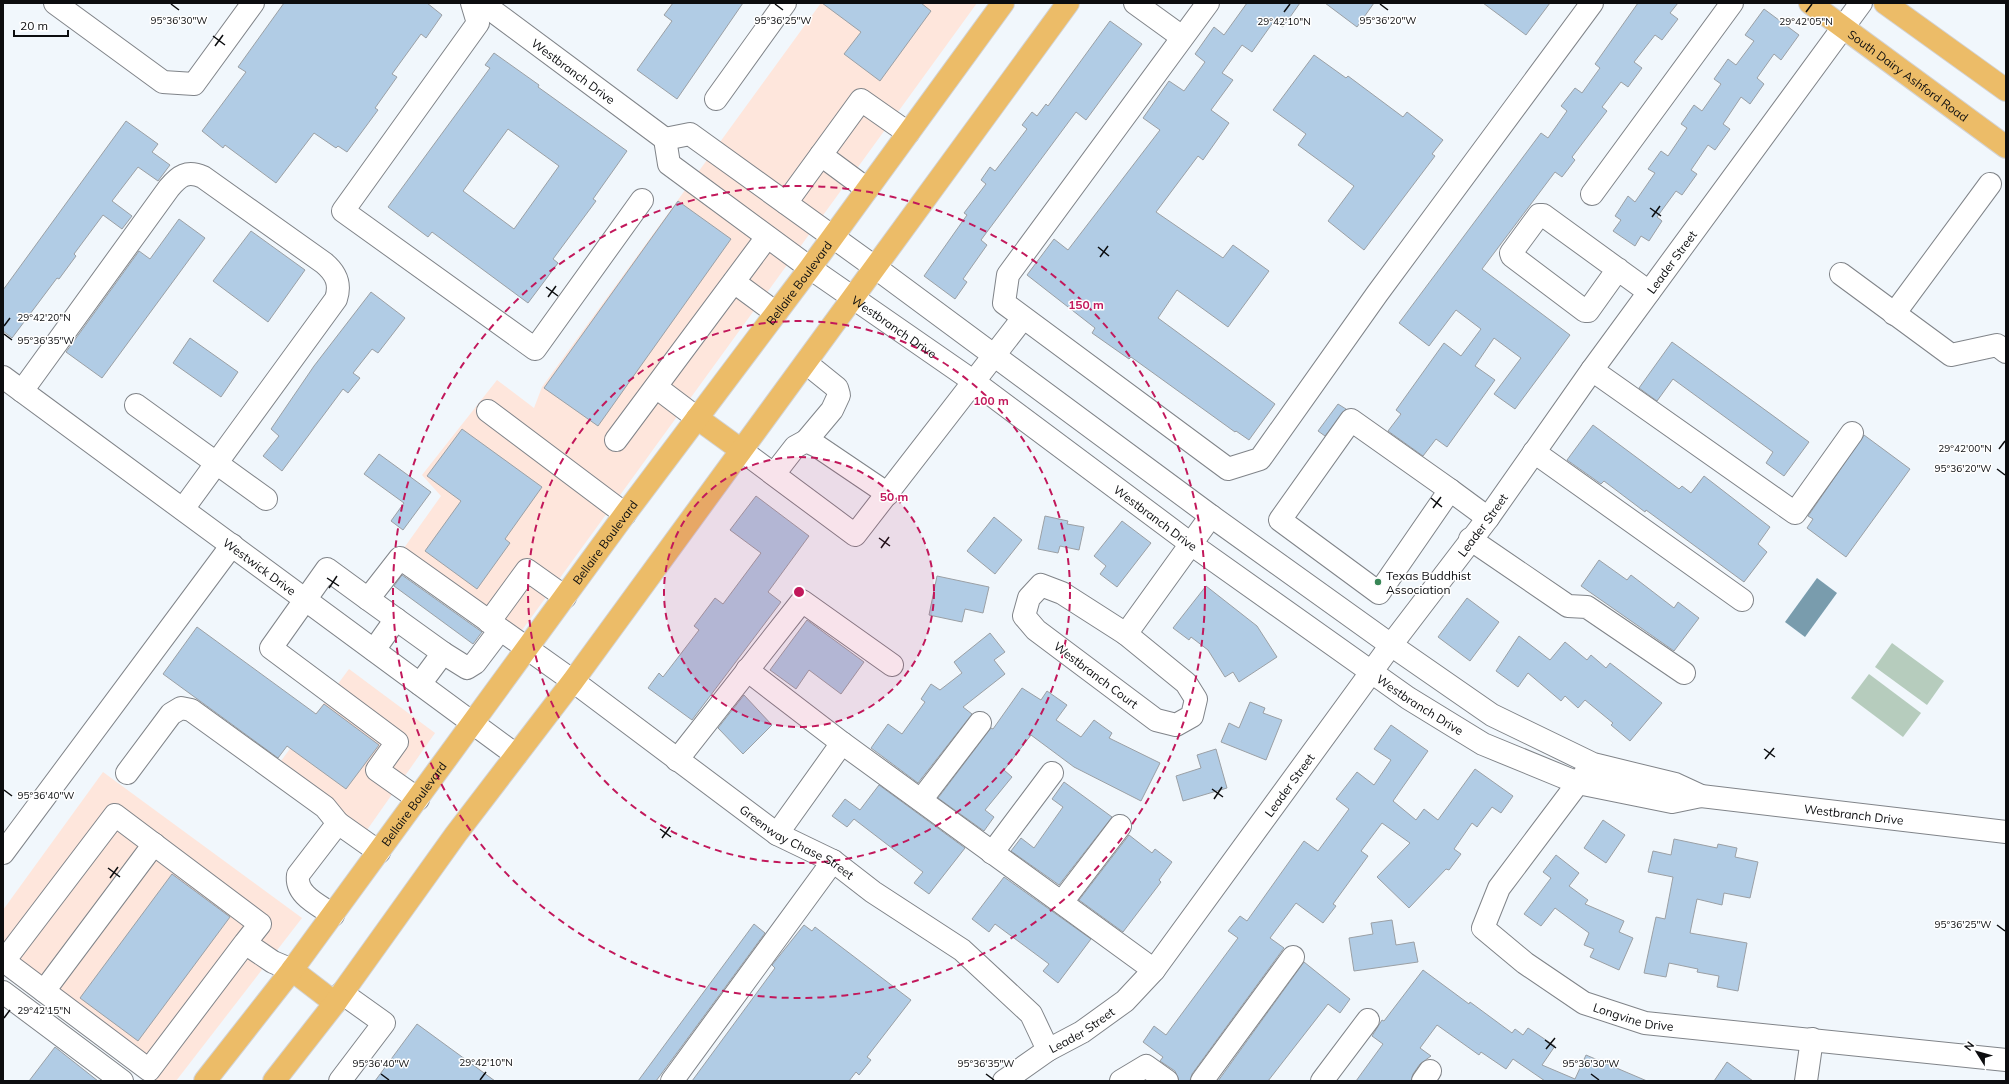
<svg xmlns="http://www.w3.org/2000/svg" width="2009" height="1084" font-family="Mulish,sans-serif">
<rect width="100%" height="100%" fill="#f1f7fc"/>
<g fill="#fee6dc">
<path d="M821,3H977L520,633L404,548L441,496L422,475L497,380L534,408L542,387Z"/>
<path d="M349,669L435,733L367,830L278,765Z"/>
<path d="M103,772L302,918L176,1081H151L3,970V910Z"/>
</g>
<g fill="#b6ccbd">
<path d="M1892,643L1944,681L1927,705L1875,667Z"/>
<path d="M1869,674L1921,713L1903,737L1851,698Z"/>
</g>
<path fill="#799cad" d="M1817,578L1837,593L1805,637L1785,622Z"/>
<g fill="#b1cce5" stroke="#9ba0a5" fill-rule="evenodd">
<path d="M284,3H427L442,15L426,38L421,34L392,74L397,77L375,108L378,110L347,152L338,146L336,148L314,133L276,183L225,145L223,148L202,131L246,72L238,67Z"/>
<path d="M673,3H743L677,99L637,70L672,21L664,15Z"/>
<path d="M822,3H921L931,11L880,81L844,54L861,32Z"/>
<path d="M1247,3H1300L1283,27L1274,21L1252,52L1242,45L1222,73L1233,80L1211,110L1229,123L1203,160L1198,156L1156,212L1223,258L1233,245L1269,271L1228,327L1177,290L1158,318L1275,404L1249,440L1236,431L1235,432L1131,357L1129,359L1092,333L1095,328L1027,275L1054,239L1068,250L1160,130L1143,118L1169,81L1184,91L1205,62L1195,54L1214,27L1224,35Z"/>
<path d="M1325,3H1374L1357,27Z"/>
<path d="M1483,3H1550L1526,35Z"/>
<path d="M1638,3H1678L1670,13L1678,19L1662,40L1655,35L1634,62L1642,68L1628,87L1621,82L1602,107L1607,111L1572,157L1575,160L1562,177L1555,172L1482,269L1570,335L1515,409L1494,394L1521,358L1494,338L1475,366L1495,380L1447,447L1436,439L1423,456L1388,431L1401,414L1396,410L1444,343L1461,356L1481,329L1456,310L1429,346L1399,323L1541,133L1548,138L1567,111L1561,106L1575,88L1582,93L1592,79L1600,68L1595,64Z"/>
<path d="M1764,9L1799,35L1781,60L1774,54L1757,78L1764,84L1750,104L1741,97L1723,124L1730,129L1715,150L1708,145L1691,170L1697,174L1682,195L1676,191L1657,217L1662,221L1649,241L1641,236L1635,246L1613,231L1621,220L1615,216L1628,196L1635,202L1655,173L1648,169L1661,151L1668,156L1687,128L1681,124L1694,105L1702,111L1721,84L1714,79L1728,59L1736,65L1754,41L1745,35Z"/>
<path d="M1110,21L1142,44L1086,120L1076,112L981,240L987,245L963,279L967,282L955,299L924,276L967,215L964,213L986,184L981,180L990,167L995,171L1027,129L1022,125L1032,112L1037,116L1046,104L1048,106Z"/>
<path d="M494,53L539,85L538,87L627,151L593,199L596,201L553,259L558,263L528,303L432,232L428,237L388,207L490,68L485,65ZM508,129L559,166L514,229L463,191Z"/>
<path d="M1314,55L1346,78L1348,76L1403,117L1407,112L1443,140L1432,154L1435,156L1364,250L1328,221L1354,186L1298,145L1306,134L1273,110Z"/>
<path d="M126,121L158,144L152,152L170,165L158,181L138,167L112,201L132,216L122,229L103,215L74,254L76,256L59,279L57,278L12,338L3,331V290Z"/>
<path d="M678,201L731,239L598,426L544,388Z"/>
<path d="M179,219L205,238L102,378L66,352L139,251L150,259Z"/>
<path d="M251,231L305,270L268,322L213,281Z"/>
<path d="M371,292L405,318L378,353L372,349L353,373L360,378L348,393L343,389L282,471L263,456L279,436L271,429L314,366Z"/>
<path d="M190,338L238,372L221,397L173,363Z"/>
<path d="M1672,342L1809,442L1784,476L1766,463L1773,452L1673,379L1657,401L1639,388Z"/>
<path d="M1338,404L1346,409L1325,436L1318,431Z"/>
<path d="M1593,425L1679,489L1682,486L1691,493L1704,476L1770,527L1758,544L1767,552L1744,582L1646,510L1645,512L1604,481L1601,484L1567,460Z"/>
<path d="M462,429L542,487L505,539L510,543L477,589L425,551L461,501L427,476Z"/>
<path d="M1864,435L1910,469L1846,557L1807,528L1813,519L1808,516Z"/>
<path d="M379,454L431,492L403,530L391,521L404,503L364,474Z"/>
<path d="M756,496L809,536L768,592L781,602L692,720L648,688L659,673L663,677L699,630L694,626L715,598L723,604L761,553L730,530Z"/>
<path d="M1045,516L1068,521L1067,524L1084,527L1079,550L1060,546L1058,553L1038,549Z"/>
<path d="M994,517L1022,540L995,574L967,551Z"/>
<path d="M1122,521L1151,543L1117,587L1100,574L1106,566L1094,556Z"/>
<path d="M1599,560L1627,580L1631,575L1674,608L1678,602L1699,618L1674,651L1581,586Z"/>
<path d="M402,575L482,632L473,644L394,586Z"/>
<path d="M937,576L989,587L983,613L965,609L962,622L929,615Z"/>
<path d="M1206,586L1257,626L1277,657L1239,682L1233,672L1225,677L1208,650L1191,637L1189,640L1173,628Z"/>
<path d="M1467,598L1499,622L1470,661L1438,637Z"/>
<path d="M807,620L864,662L841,694L809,670L796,689L770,670Z"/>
<path d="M197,627L316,714L324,704L379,745L346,789L287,746L278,758L163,674Z"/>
<path d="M990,633L1005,652L994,660L1005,674L963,707L972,714L918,783L871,748L888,724L902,734L925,702L921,699L931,684L940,690L962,673L954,662Z"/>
<path d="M1519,636L1550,660L1565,642L1587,660L1591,655L1606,668L1610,663L1662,703L1630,741L1611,725L1613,723L1585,700L1578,708L1565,696L1561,701L1528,673L1518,687L1496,671Z"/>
<path d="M1022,688L1041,700L1047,691L1067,705L1056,720L1081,737L1094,720L1112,733L1109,738L1160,763L1141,801L1074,767L1031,735L1004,770L1012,777L985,810L994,817L984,831L938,798L991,728L993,729Z"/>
<path d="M744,695L772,725L743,754L718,728Z"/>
<path d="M1250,702L1265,708L1263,713L1282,720L1266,760L1221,742L1229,723L1239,728Z"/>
<path d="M1391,725L1428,751L1393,801L1416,820L1424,809L1438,820L1475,769L1513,796L1501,813L1492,807L1477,827L1472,823L1454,849L1461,854L1449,870L1446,869L1409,908L1377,877L1410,843L1382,823L1361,851L1368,856L1333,904L1336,906L1323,923L1296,903L1270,938L1284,948L1192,1074L1190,1081H1179L1175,1071L1160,1061L1163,1057L1143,1042L1154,1026L1166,1035L1238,938L1228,931L1240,916L1247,921L1304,841L1318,851L1349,809L1336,799L1357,772L1374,785L1391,760L1374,749Z"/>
<path d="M1216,749L1227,788L1183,801L1176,776L1201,768L1197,755Z"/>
<path d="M1064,782L1112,817L1059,885L1011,851L1021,838L1034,848L1063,807L1052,799Z"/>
<path d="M879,785L965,848L929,894L914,883L923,872L854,819L847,827L832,816L845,799L860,810Z"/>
<path d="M1603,820L1625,835L1606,863L1584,848Z"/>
<path d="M1129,835L1152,853L1155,849L1172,862L1159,880L1161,882L1123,932L1079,900Z"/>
<path d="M1674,839L1717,848L1718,844L1737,848L1735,857L1758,862L1750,898L1724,893L1722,905L1697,899L1690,933L1747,943L1738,991L1717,987L1719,976L1697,972L1698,969L1669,963L1666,977L1644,973L1656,917L1665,919L1673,877L1648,872L1653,851L1671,855Z"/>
<path d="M1556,855L1579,873L1569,886L1588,900L1585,904L1624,921L1619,932L1633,938L1619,970L1590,957L1594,949L1584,945L1589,933L1555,908L1541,926L1524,914L1551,878L1543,872Z"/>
<path d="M172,874L230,917L138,1041L80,998Z"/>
<path d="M1004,877L1091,939L1058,983L1043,971L1049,964L995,924L989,932L972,919Z"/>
<path d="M1392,920L1396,945L1414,942L1418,962L1354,971L1349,938L1373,934L1371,923Z"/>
<path d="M754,924L765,933L682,1046L656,1081H638Z"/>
<path d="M804,925L812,931L815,927L911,1000L867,1057L871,1060L859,1075L856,1072L849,1081H692L775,968L772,965Z"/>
<path d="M1304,962L1350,999L1340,1013L1328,1004L1268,1081H1218Z"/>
<path d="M1423,970L1469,1004L1470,1002L1512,1033L1515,1029L1523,1035L1528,1028L1555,1046L1542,1065L1575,1079L1586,1055L1647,1081H1545L1513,1059L1506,1069L1481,1052L1479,1055L1437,1025L1420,1048L1431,1056L1420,1064L1413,1074L1411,1081H1356L1383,1044L1372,1036L1382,1020L1384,1021Z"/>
<path d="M417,1024L495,1081H375Z"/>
<path d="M55,1047L98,1081H29Z"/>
<path d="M1727,1062L1753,1081H1714Z"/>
</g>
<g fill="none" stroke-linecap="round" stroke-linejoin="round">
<g stroke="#808489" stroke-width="24">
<g id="minor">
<path d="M55,3L163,82L194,84L253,3"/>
<path d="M472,3L478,23L343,211L535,349L642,200"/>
<path id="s1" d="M482,3L665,139L669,164L810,268L973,381L1191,544L1408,698L1483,744L1578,783L1672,802L1701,796"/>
<path d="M1135,3L1182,37"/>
<path d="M1208,3L1008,275L1004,303L1228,469L1260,459L1377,294L1592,3"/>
<path d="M716,99L785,3"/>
<path id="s2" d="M665,139L690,134L876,268L1211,516L1391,645L1492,715L1593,764L1675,784L1701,796L2006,832"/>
<path d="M821,155L867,189"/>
<path d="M1592,194L1732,3"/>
<path d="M786,203L861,100L908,133"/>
<path d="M1618,269L1588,311H1585L1512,256L1511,253L1539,215H1543L1649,292"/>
<path d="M1841,274L1951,355L1997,345L2006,352"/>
<path d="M734,282L776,313"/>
<path d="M1894,314L1990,184"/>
<path d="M806,363L837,388L839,395L832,410L806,441"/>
<path d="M1592,370L1795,513L1852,433"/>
<path id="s3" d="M3,377L516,755"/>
<path d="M656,387L697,418"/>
<path d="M22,391L169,188C179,176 187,170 203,177L324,263C336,273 341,284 336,299L183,509"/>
<path d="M136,405L266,499"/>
<path d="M488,411L625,514"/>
<path d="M1351,420L1450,490L1379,593L1280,520Z"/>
<path d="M616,440L767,237"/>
<path d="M741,450L855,535L1023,318"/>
<path d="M1534,452L1742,600"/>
<path d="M774,474L795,447L806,441L817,446L888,494"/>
<path d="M1450,490L1488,518"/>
<path d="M1470,539L1568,606L1587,607L1684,673"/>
<path d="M1041,585L1062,593L1126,634L1186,683L1196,699L1192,716L1176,725L1156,720L1036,630L1024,616L1029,598Z"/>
<path d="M368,599L443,653L467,668L475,663L500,630"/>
<path d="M489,622L527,570L565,597"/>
<path d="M1126,634L1211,516"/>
<path d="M374,650L396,619"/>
<path d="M747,670L842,743L1154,970"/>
<path d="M420,684L443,653"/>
<path d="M677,760L802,601L892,665"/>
<path id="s4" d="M1587,771L1499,888L1483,928L1525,963L1584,1003L1645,1023L2006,1060"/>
<path d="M127,773L171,714L181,708L191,710L325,807L338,823"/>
<path id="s5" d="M418,799L377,770L397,742L271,648L327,569L368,599L400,558L573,681L777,834L833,861L873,892L962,950L1031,1014L1048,1050"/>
<path d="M921,800L980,723"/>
<path d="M777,834L842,743"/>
<path d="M3,853L232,545"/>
<path d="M992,853L1052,773"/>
<path d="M1062,902L1120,826"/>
<path d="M333,915C319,905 295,895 298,875L338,823L379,852"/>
<path d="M245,943L260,924L115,815L4,961L149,1070L245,943L273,962L292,970"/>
<path d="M44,991L154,844"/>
<path d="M3,992L122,1081"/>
<path d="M340,1081L384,1023L342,993"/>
<path d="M672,1081L833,861"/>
<path id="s6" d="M1004,1081L1048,1050L1082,1032L1125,1001L1154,970L1391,645L1488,518L1592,370L1861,3"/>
<path d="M1121,1081L1146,1066L1167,1081"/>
<path d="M1202,1081L1293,957"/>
<path d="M1322,1081L1368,1020"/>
<path d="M1423,1081L1430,1071"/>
<path d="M1806,1081L1812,1039"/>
</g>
</g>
<g stroke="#d3d3d4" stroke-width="24">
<g id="major">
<path id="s7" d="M1810,3L2006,147"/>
<path d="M1885,3L2006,90"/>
<path d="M697,418L741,450"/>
<path d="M292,970L335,1003"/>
<path id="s8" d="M205,1081L292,970L625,514L810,268L1003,3"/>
<path d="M274,1081L335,1003L456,834L573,681L1068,3"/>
</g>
</g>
<use href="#minor" stroke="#fff" stroke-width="22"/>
<use href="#major" stroke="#ecbc68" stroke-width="22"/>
</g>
<path fill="none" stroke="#0c0d0f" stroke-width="1.5" d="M171,4L179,10M775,4L783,10M1380,4L1388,10M1284,12L1290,4M1806,12L1812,4M213,36L225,45M215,46L223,35M1650,208L1661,216M1652,217L1660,206M1098,247L1109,256M1100,257L1108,246M546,287L558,296M548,297L556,286M4,326L10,318M4,334L12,340M1999,449L2005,441M1997,469L2005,475M1431,498L1442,507M1433,508L1441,497M879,538L890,546M881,548L889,537M327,578L339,586M329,588L337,576M1764,749L1775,757M1765,759L1774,748M1212,789L1223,797M4,790L12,796M1214,799L1222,787M660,829L671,837M662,838L670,827M108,868L120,877M110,878L118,867M1997,925L2005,931M4,1018L10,1010M1545,1040L1556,1048M1546,1049L1555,1038M381,1074L389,1080M986,1074L994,1080M1591,1074L1599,1080M480,1080L486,1072"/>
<circle cx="799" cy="592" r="135" fill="#c2185b" fill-opacity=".12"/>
<g fill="none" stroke="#c2185b" stroke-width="2" stroke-dasharray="7 5">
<circle cx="799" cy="592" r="135"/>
<circle cx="799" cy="592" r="271"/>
<circle cx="799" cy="592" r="406"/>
</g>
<circle fill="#388656" stroke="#fff" stroke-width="1.5" cx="1378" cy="582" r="4"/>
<g text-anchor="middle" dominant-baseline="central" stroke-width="3" stroke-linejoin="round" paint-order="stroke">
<g font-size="12" fill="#0c0d0f" stroke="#fff">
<text stroke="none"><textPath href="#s1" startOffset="114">Westbranch Drive</textPath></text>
<text stroke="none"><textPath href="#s7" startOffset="122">South Dairy Ashford Road</textPath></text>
<text stroke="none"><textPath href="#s6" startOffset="1065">Leader Street</textPath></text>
<text stroke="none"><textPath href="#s8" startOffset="995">Bellaire Boulevard</textPath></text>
<text stroke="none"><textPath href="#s1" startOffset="531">Westbranch Drive</textPath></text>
<text stroke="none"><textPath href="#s1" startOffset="855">Westbranch Drive</textPath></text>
<text stroke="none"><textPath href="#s6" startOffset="741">Leader Street</textPath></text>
<text stroke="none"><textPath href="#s8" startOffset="671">Bellaire Boulevard</textPath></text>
<text stroke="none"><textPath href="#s3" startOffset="319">Westwick Drive</textPath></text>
<text transform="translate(1096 675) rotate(37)">Westbranch Court</text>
<text stroke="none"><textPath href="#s1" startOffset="1179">Westbranch Drive</textPath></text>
<text stroke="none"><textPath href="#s6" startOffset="417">Leader Street</textPath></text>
<text stroke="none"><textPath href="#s8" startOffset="347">Bellaire Boulevard</textPath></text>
<text stroke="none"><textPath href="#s2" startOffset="1395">Westbranch Drive</textPath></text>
<text stroke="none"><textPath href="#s5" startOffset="930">Greenway Chase Street</textPath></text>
<text stroke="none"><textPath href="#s4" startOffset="367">Longvine Drive</textPath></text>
<text stroke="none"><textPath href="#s6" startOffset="93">Leader Street</textPath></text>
</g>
<g font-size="12" fill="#0c0d0f" stroke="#fff" text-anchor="start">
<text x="1386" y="575">Texas Buddhist<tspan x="1386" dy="14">Association</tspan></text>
</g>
</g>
<g font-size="10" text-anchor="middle" fill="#0c0d0f" stroke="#fff" stroke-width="3" stroke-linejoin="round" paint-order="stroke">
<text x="179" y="24">95°36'30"W</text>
<text x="783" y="24">95°36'25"W</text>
<text x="1388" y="24">95°36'20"W</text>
<text x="1284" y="25">29°42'10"N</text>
<text x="1806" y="25">29°42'05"N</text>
<text x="44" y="321">29°42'20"N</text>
<text x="46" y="344">95°36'35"W</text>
<text x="1965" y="452">29°42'00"N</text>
<text x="1963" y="472">95°36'20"W</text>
<text x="46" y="799">95°36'40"W</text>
<text x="1963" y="928">95°36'25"W</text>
<text x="44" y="1014">29°42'15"N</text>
<text x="486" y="1066">29°42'10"N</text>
<text x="381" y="1067">95°36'40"W</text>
<text x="986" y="1067">95°36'35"W</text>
<text x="1591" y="1067">95°36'30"W</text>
</g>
<circle cx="799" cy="592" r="6" fill="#c2185b" stroke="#fff" stroke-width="2"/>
<g font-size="12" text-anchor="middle" font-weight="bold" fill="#c2185b" stroke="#fff" stroke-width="3" stroke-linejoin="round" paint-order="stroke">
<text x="1086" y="309">150 m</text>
<text x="991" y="405">100 m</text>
<text x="894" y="501">50 m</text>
</g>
<rect width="2009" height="1084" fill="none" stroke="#0c0d0f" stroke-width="8"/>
<g transform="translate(1977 1052) rotate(307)" stroke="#ffffff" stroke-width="3" paint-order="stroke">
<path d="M0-3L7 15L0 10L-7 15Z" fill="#0c0d0f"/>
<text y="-6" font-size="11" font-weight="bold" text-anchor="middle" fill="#0c0d0f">N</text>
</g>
<path d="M14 30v6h54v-6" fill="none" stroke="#0c0d0f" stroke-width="2"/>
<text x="20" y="30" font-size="12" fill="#0c0d0f" stroke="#ffffff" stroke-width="3" paint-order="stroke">20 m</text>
</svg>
